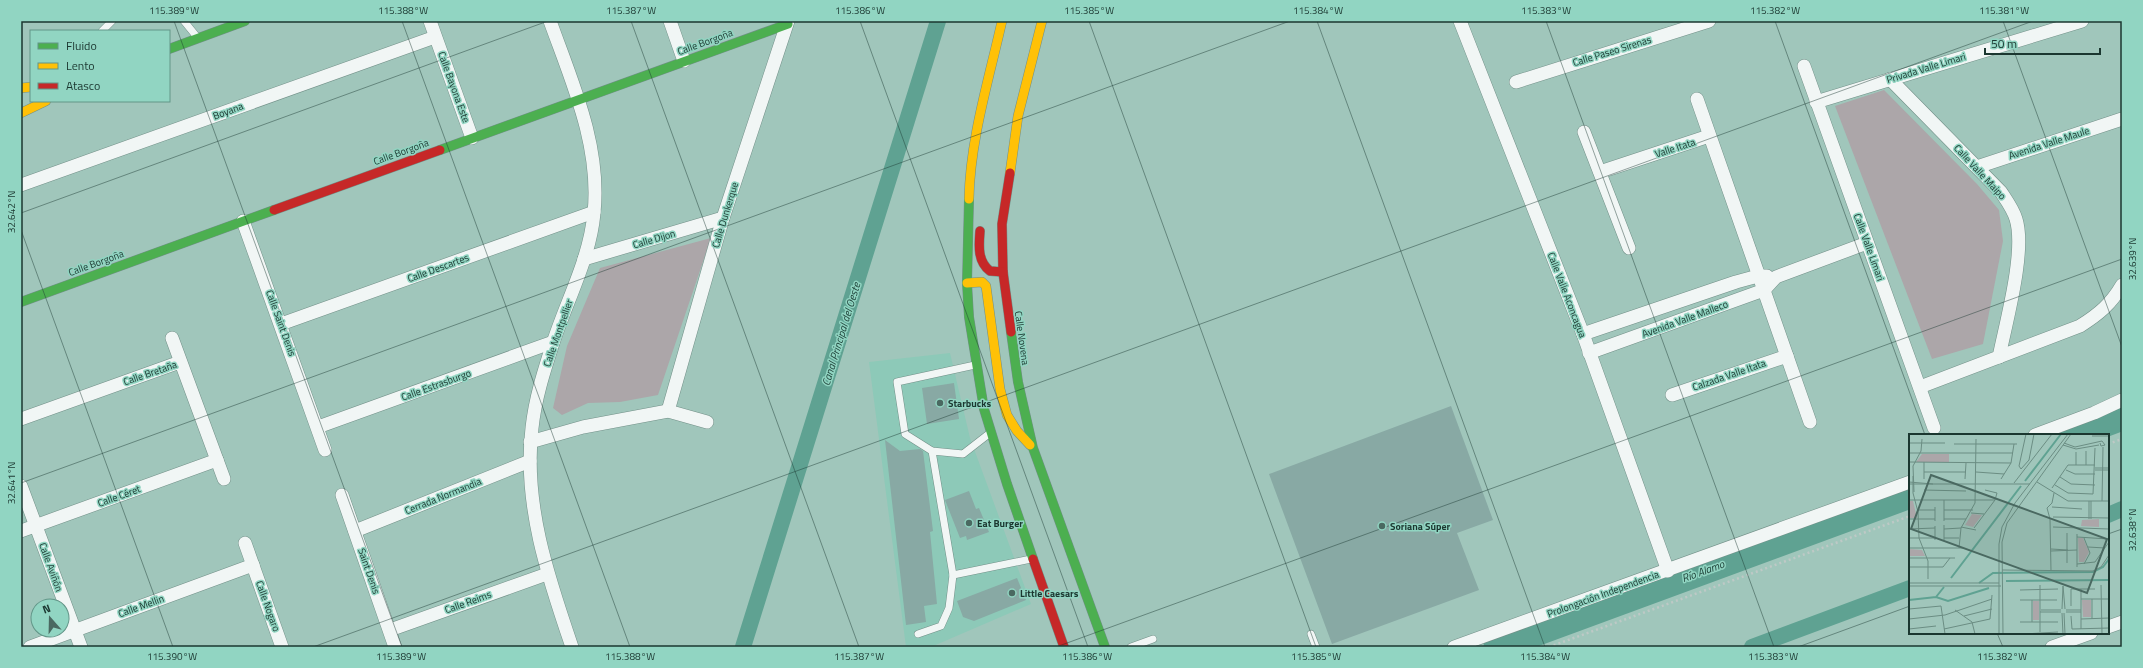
<svg xmlns="http://www.w3.org/2000/svg" width="2143" height="668" font-family="'Titillium Web',sans-serif">
<rect width="100%" height="100%" fill="#a0c6bb"/>
<path fill="#8dc9b8" d="M950,353L970,438L1031,604L931,647H906L869,362Z"/>
<g fill="#aca6a9">
<path d="M1884,90L1977,184L1999,210L2003,241L1983,344L1932,359L1835,106Z"/>
<path d="M711,238L658,395L620,402L588,403L562,415L553,408L567,346L600,268Z"/>
</g>
<g fill="none" stroke-linecap="round" stroke-linejoin="round">
<g stroke="#5fa292" stroke-width="16">
<path d="M2108,515L2122,509"/>
<path d="M743,647L938,21"/>
<path d="M1752,647L1910,588"/>
</g>
<g stroke="#5fa292" stroke-width="27">
<path d="M2074,435L2122,417"/>
<path d="M1497,647L1910,495"/>
</g>
</g>
<g fill="#88a9a4">
<path d="M954,383L959,419L927,424L922,388Z"/>
<path d="M1451,406L1493,520L1457,533L1479,590L1332,644L1269,474Z"/>
<path d="M885,440L900,451L920,449L923,451L933,531L930,532L937,604L924,606L926,622L906,625Z"/>
<path d="M969,491L976,509L979,508L989,532L967,540L966,536L960,538L945,500Z"/>
<path d="M1017,578L1026,600L974,621L963,617L957,601Z"/>
</g>
<g fill="none" stroke-linecap="round" stroke-linejoin="round">
<g stroke="#729088" stroke-width="8">
<g id="lane">
<path d="M184,21L197,37"/>
<path d="M102,31L112,21"/>
<path d="M975,365L897,382L905,434L932,451L963,454L990,433"/>
<path d="M953,575L1031,559"/>
<path d="M918,634L941,626L949,608L953,575L932,451"/>
<path d="M1311,634L1316,647"/>
<path d="M1131,647L1153,639"/>
</g>
</g>
<g stroke="#729088" stroke-width="14">
<g id="street">
<path d="M430,21L472,138"/>
<path d="M550,21C572,82 601,146 594,213C590,258 567,300 553,343C544,371 535,399 532,428C523,504 548,577 572,647"/>
<path d="M670,21L684,61"/>
<path d="M1460,21L1583,334L1668,571"/>
<path d="M1804,66L1934,428"/>
<path d="M1890,79L2001,192C2007,201 2013,209 2016,219C2026,251 2006,322 1999,357"/>
<path d="M1516,82L1709,21"/>
<path d="M1697,99L1810,422"/>
<path d="M1816,102L2082,21"/>
<path d="M1584,132L1629,248"/>
<path d="M1977,167L2122,119"/>
<path d="M1600,172L1709,136"/>
<path d="M21,185L435,37"/>
<path d="M243,221L325,450"/>
<path d="M584,259L723,218"/>
<path d="M281,324L594,212"/>
<path d="M1583,334L1736,282L1758,276H1767"/>
<path d="M172,338L224,479"/>
<path d="M1589,353L1764,290L1776,277L1867,243"/>
<path d="M1920,387L2080,326C2099,314 2111,304 2122,285"/>
<path d="M1672,395L1787,356"/>
<path d="M668,411L723,218L788,21"/>
<path d="M21,419L180,362"/>
<path d="M318,427L553,342"/>
<path d="M2035,435L2094,413L2122,400"/>
<path d="M530,442L583,427L668,411L707,422"/>
<path d="M21,486L81,647"/>
<path d="M342,495L395,647"/>
<path d="M21,531L217,460"/>
<path d="M355,531L530,461"/>
<path d="M245,543L282,647"/>
<path d="M2108,627L2122,622"/>
<path d="M390,630L547,574"/>
<path d="M30,647L253,565"/>
<path d="M1454,647L1910,482"/>
<path d="M2052,647L2091,633"/>
</g>
</g>
<g stroke="#729088" stroke-width="10">
<g id="fast">
<path d="M169,49L245,21"/>
<path d="M440,150L788,24"/>
<path d="M969,199L967,283L969,317L984,409L1007,484L1033,559"/>
<path d="M21,302L274,210"/>
<path d="M1011,332L1018,382L1033,448L1105,647"/>
</g>
</g>
<g stroke="#729088" stroke-width="10">
<g id="slow">
<path d="M21,88L31,87"/>
<path d="M21,113L46,101"/>
<path d="M1010,173L1018,116L1042,21"/>
<path d="M969,199C970,140 989,79 1002,21"/>
<path d="M967,283L982,282L986,286L1000,389L1007,415L1017,431L1030,445"/>
</g>
</g>
<g stroke="#729088" stroke-width="10">
<g id="jam">
<path d="M1010,173L1002,224L1003,272L1011,332"/>
<path d="M274,210L440,150"/>
<path d="M980,231C979,245 977,261 990,271L1003,272"/>
<path d="M1033,559L1064,647"/>
</g>
</g>
<g stroke="#bec9c6" stroke-width="2.5" stroke-dasharray="2 3" stroke-linecap="butt">
<path d="M2108,444L2122,439"/>
<path d="M1549,647L1910,516"/>
</g>
<use href="#lane" stroke="#f1f6f5" stroke-width="7"/>
<use href="#street" stroke="#f1f6f5" stroke-width="13"/>
<use href="#fast" stroke="#4caf50" stroke-width="9"/>
<use href="#slow" stroke="#ffc107" stroke-width="9"/>
<use href="#jam" stroke="#c62828" stroke-width="9"/>
</g>
<path fill="none" stroke="#1b3730" stroke-width="1" stroke-opacity="0.45" d="M174,21L402,647M402,21L630,647M631,21L859,647M860,21L1088,647M1089,21L1316,647M1317,21L1545,647M1546,21L1774,647M1775,21L1925,435M2003,21L2122,347M21,213L548,21M21,230L173,647M21,483L1290,21M2108,534L2122,529M1997,633L2003,647M313,647L2033,21M1056,647L2122,259M1798,647L1910,606"/>
<g fill="#4a6961" stroke="#91d5c2" stroke-width="1.5">
<circle cx="940" cy="403" r="4"/>
<circle cx="969" cy="523" r="4"/>
<circle cx="1382" cy="526" r="4"/>
<circle cx="1012" cy="593" r="4"/>
</g>
<g text-anchor="middle" dominant-baseline="central" stroke-width="3" stroke-linejoin="round" paint-order="stroke">
<g font-size="10" fill="#1b3730" stroke="#91d5c2">
<text transform="translate(705 42) rotate(-20)">Calle Borgoña</text>
<text transform="translate(1612 51) rotate(-17)">Calle Paseo Sirenas</text>
<text transform="translate(1926 68) rotate(-17)">Privada Valle Limari</text>
<text transform="translate(454 87) rotate(70)">Calle Bayona Este</text>
<text transform="translate(228 111) rotate(-20)">Boyana</text>
<text transform="translate(2049 143) rotate(-18)">Avenida Valle Maule</text>
<text transform="translate(1675 148) rotate(-18)">Valle Itata</text>
<text transform="translate(401 152) rotate(-20)">Calle Borgoña</text>
<text transform="translate(1980 172) rotate(47)">Calle Valle Maipo</text>
<text transform="translate(725 215) rotate(-73)">Calle Dunkerque</text>
<text transform="translate(654 239) rotate(-16)">Calle Dijon</text>
<text transform="translate(1869 247) rotate(70)">Calle Valle Limari</text>
<text transform="translate(96 263) rotate(-20)">Calle Borgoña</text>
<text transform="translate(438 268) rotate(-20)">Calle Descartes</text>
<text transform="translate(1567 295) rotate(69)">Calle Valle Aconcagua</text>
<text transform="translate(1685 319) rotate(-20)">Avenida Valle Malleco</text>
<text transform="translate(281 323) rotate(70)">Calle Saint Denis</text>
<text transform="translate(558 333) rotate(-71)">Calle Montpellier</text>
<text transform="translate(1022 338) rotate(82)">Calle Novena</text>
<text transform="translate(150 373) rotate(-19)">Calle Bretaña</text>
<text transform="translate(1729 375) rotate(-19)">Calzada Valle Itata</text>
<text transform="translate(436 385) rotate(-20)">Calle Estrasburgo</text>
<text transform="translate(119 496) rotate(-20)">Calle Céret</text>
<text transform="translate(443 496) rotate(-22)">Cerrada Normandia</text>
<text transform="translate(51 567) rotate(70)">Calle Aviñón</text>
<text transform="translate(369 571) rotate(71)">Saint Denis</text>
<text transform="translate(1603 594) rotate(-20)">Prolongación Independencia</text>
<text transform="translate(468 602) rotate(-20)">Calle Reims</text>
<text transform="translate(141 606) rotate(-20)">Calle Mellin</text>
<text transform="translate(268 606) rotate(70)">Calle Nogaro</text>
</g>
<g font-size="10" font-weight="bold" fill="#1b3730" stroke="#91d5c2" text-anchor="start">
<text x="948" y="403">Starbucks</text>
<text x="977" y="523">Eat Burger</text>
<text x="1390" y="526">Soriana Súper</text>
<text x="1020" y="593">Little Caesars</text>
</g>
<g font-size="11" font-style="italic" fill="#1f433a" stroke="#91d5c2">
<text transform="translate(841 334) rotate(-73)">Canal Principal del Oeste</text>
<text transform="translate(1703 571) rotate(-20)">Río Alamo</text>
</g>
</g>
<g transform="translate(1909 434)">
<rect width="200" height="200" fill="#a0c6bb"/>
<path d="M13,20H40V28H7ZM0,67H4L8,84H0ZM63,80L73,81L64,93L56,91ZM190,85V93L172,92L173,86ZM169,104H174L180,118L175,128H170ZM0,115L13,116L16,122H0ZM173,166H182V183H174ZM124,167H130V186H124Z" fill="#aca6a9"/>
<path fill="none" stroke="#5fa292" stroke-width="2" d="M116,47L152,0M42,144L112,52M97,147L200,146M70,149L84,139L184,138L194,133L200,125M27,163L35,153M0,166L27,163L39,167L80,154"/>
<path fill="none" stroke="#6b8d83" stroke-width="1" d="M117,0L110,32L112,35L120,26L125,0M183,2H200M0,9H36M155,9L166,13L193,7L196,11L192,12L191,9M45,10H108M154,11L167,15L190,11M177,17V31M0,19H104M0,28L102,29M167,31V18M186,34H200M157,36L166,40H186M186,36H200M15,38H57M67,38L95,40M4,42V59L9,78L10,104L19,127V145M151,43L162,50L186,51M15,45V28M56,45L57,29M92,45L102,29L105,10M0,48L24,50M128,48L159,67H200M105,49L143,0M0,50H121M146,51L159,59L184,60L186,14M143,54L159,31H186M15,56L57,57M5,58L4,32L12,17L13,5M0,66H86M180,67V85M182,67V85M193,67L194,13M26,73V87M143,73L173,75M9,76H26M35,76H64M62,79L75,80M144,83L200,84M0,85H26M35,85H57M35,87V66M52,93L67,96M144,93L200,95M65,94L86,66L88,59L76,56M0,95L26,94M35,95L52,94M168,103L200,105M0,104H26M35,104H50M175,104L181,119L175,130M26,106V92M35,106V91M179,113L196,114M0,114H54M50,114L52,94L66,69L67,5M142,115L159,116M142,117L168,116M0,124H46M158,129V99M168,130L186,128L200,108M0,133H34L41,124M168,133V100M93,136L184,137L192,133L200,121M142,137L141,85L138,74L143,69L145,59M0,149H90M131,151V198M192,151L193,200M0,152H92M154,152L156,175M172,155V195M111,156L149,155M172,165H200M183,165V185M111,166H148M123,166V188M162,172V155H186M0,175L32,172L36,200M153,175L154,152M46,176L63,188L66,200M132,176H152M157,176H172M131,178H152M157,178H172M153,179L154,200M155,179L156,200M55,182L83,175M162,182L163,195L200,194M0,185L36,181L83,165M172,185L200,184M111,188H149M0,195L27,192M35,195L81,185L83,161M90,200V110L93,93L106,69L159,0M94,200L93,108L98,89L162,0M115,200L149,198"/>
<path fill="#4a6961" fill-opacity="0.15" stroke="#4a6961" stroke-width="2" d="M22,41L198,105L178,159L2,95Z"/>
<rect width="200" height="200" fill="none" stroke="#1b3730" stroke-width="2"/>
</g>
<rect width="2143" height="668" fill="none" stroke="#91d5c2" stroke-width="44"/>
<rect x="30" y="30" width="140" height="72" fill="#91d5c2" stroke="#629688"/>
<rect x="38" y="43" width="20" height="6" fill="#4caf50" stroke="#629688"/>
<text x="66" y="50" font-size="12" fill="#1b3730">Fluido</text>
<rect x="38" y="63" width="20" height="6" fill="#ffc107" stroke="#629688"/>
<text x="66" y="70" font-size="12" fill="#1b3730">Lento</text>
<rect x="38" y="83" width="20" height="6" fill="#c62828" stroke="#629688"/>
<text x="66" y="90" font-size="12" fill="#1b3730">Atasco</text>
<g transform="translate(50 618) rotate(340)"><circle r="19" fill="#91d5c2" stroke="#629688"/>
<path d="M0-3L7 15L0 10L-7 15Z" fill="#4a6961"/>
<text y="-6" font-size="11" font-weight="bold" text-anchor="middle" fill="#1b3730">N</text>
</g>
<path d="M1985 48v6h115v-6" fill="none" stroke="#1b3730" stroke-width="2"/>
<text x="1991" y="48" font-size="12" fill="#1b3730" stroke="#91d5c2" stroke-width="3" paint-order="stroke">50 m</text>
<rect x="22" y="22" width="2099" height="624" fill="none" stroke="#1b3730" stroke-width="1.5"/>
<g font-size="10" text-anchor="middle" fill="#1b3730">
<text x="174" y="14">115.389°W</text>
<text x="403" y="14">115.388°W</text>
<text x="631" y="14">115.387°W</text>
<text x="860" y="14">115.386°W</text>
<text x="1089" y="14">115.385°W</text>
<text x="1318" y="14">115.384°W</text>
<text x="1546" y="14">115.383°W</text>
<text x="1775" y="14">115.382°W</text>
<text x="2004" y="14">115.381°W</text>
<text transform="translate(11 212) rotate(-90)" y="4">32.642°N</text>
<text transform="translate(2132 259) rotate(-90)" y="4">32.639°N</text>
<text transform="translate(11 483) rotate(-90)" y="4">32.641°N</text>
<text transform="translate(2132 530) rotate(-90)" y="4">32.638°N</text>
<text x="172" y="660">115.390°W</text>
<text x="401" y="660">115.389°W</text>
<text x="630" y="660">115.388°W</text>
<text x="859" y="660">115.387°W</text>
<text x="1087" y="660">115.386°W</text>
<text x="1316" y="660">115.385°W</text>
<text x="1545" y="660">115.384°W</text>
<text x="1773" y="660">115.383°W</text>
<text x="2002" y="660">115.382°W</text>
</g>
</svg>
